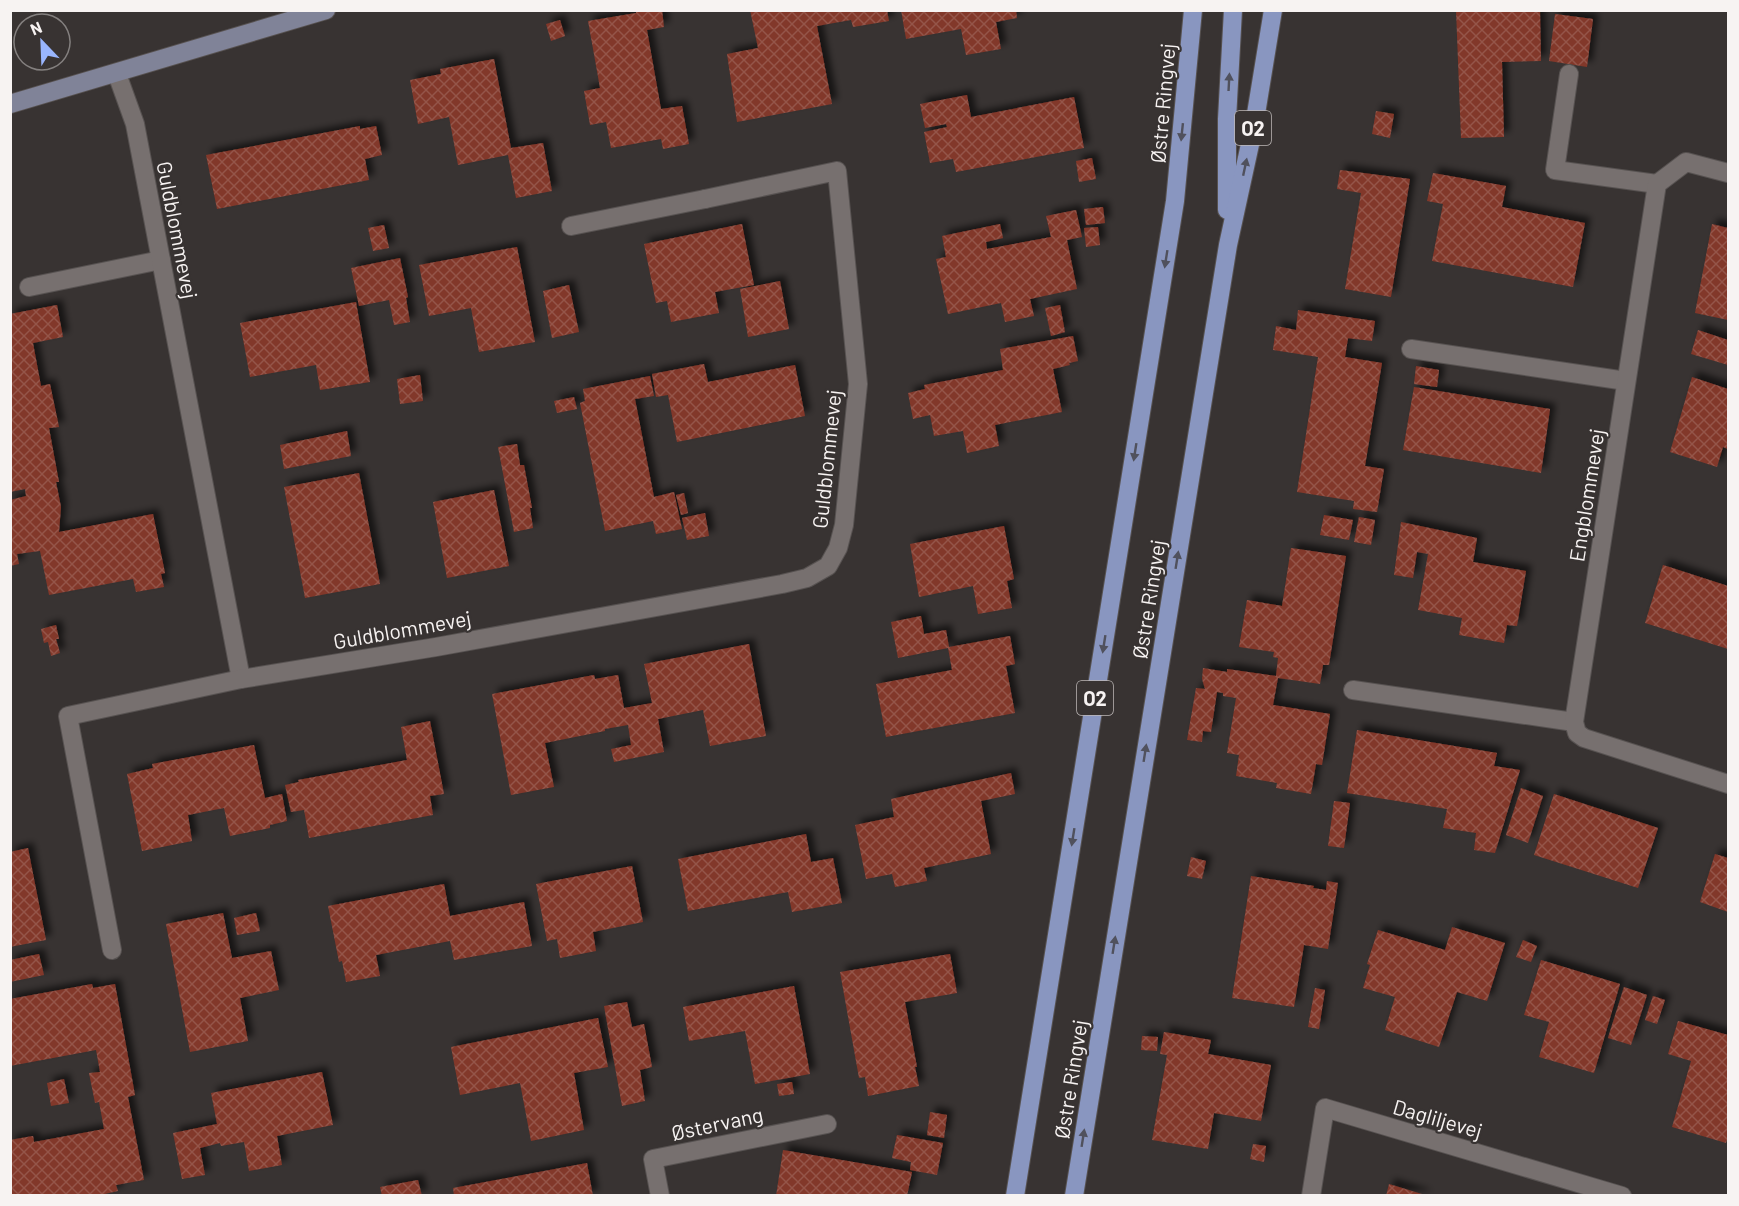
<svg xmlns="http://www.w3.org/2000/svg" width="1739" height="1206" font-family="Barlow,sans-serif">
<defs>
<pattern id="building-cross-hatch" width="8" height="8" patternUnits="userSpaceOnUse" patternTransform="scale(1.5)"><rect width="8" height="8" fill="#823729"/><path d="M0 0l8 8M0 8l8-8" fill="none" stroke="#945448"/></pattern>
<filter id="shadow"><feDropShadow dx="5.5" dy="-5.5" stdDeviation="3" flood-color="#0009"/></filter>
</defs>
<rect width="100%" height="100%" fill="#383332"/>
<g fill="url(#building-cross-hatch)" filter="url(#shadow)">
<path d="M636,10H662L664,27L647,30L661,109L682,106L689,144L663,149L661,139L611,148L606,122L590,125L584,91L600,88L588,21L636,13Z"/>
<path d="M750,10H887L889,21L853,27L851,20L817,26L832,104L737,122L727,54L758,48Z"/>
<path d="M901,10H1016L1017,18L996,22L1001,49L966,55L961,29L906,39Z"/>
<path d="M1456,10H1540L1541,61L1502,62L1504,137L1461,138Z"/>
<path d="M1555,14L1593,19L1587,67L1549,61Z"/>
<path d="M560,20L565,36L551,41L546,24Z"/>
<path d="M494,59L511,148L543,143L552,191L516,198L508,155L458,165L449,117L418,124L410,80L441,74L440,69Z"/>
<path d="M967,95L971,117L1074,97L1084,148L956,172L953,159L930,163L924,132L947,127L946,124L925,128L920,104Z"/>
<path d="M1376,111L1394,114L1390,138L1372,134Z"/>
<path d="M360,126V129L376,126L382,155L365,159L369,180L217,209L206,155Z"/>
<path d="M1092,158L1096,179L1079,182L1076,161Z"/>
<path d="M1340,170L1410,179L1391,297L1345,289L1361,193L1337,189Z"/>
<path d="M1433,173L1506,186L1502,207L1585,223L1573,287L1432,261L1443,204L1427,201Z"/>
<path d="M1103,207L1105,223L1086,225L1084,209Z"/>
<path d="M1076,210L1082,237L1067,240L1077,289L1030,299L1034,316L1005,322L1001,303L948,314L936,259L946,257L942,236L1000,224L1003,238L986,242L987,249L1051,237L1046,216Z"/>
<path d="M742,224L754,285L715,292L719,313L671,322L667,301L656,303L644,244Z"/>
<path d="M1712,224L1728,228V320L1695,313Z"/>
<path d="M384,225L389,248L373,251L368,228Z"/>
<path d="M1098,227L1100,245L1086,247L1084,228Z"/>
<path d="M517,247L535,342L479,352L471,308L429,316L419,265Z"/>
<path d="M400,258L408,297L406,298L410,322L394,325L389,300L359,306L351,268Z"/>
<path d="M780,281L789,329L748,337L740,289Z"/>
<path d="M569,285L579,332L552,338L543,291Z"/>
<path d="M356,302L370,382L320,390L316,365L250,377L240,323Z"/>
<path d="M57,305L63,337L33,343L41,386L50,384L59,427L49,428L59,482H56L61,507L59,532L153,514L165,573L161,574L164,587L136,592L133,579L49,595L40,551L17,554L19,564L10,566V520H12L10,500L26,496L25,489L10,492V314Z"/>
<path d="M1060,305L1065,332L1051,336L1045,308Z"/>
<path d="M1298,310L1375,321L1372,341L1339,337L1348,338L1345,357L1382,363L1365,466L1384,469L1377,512L1353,509L1354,501L1297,492L1318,357L1273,350L1276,326L1296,330Z"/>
<path d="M1698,330L1728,340V365L1691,354Z"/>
<path d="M1073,336L1078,361L1069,363L1070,365L1053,369L1062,412L995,425L999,446L967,453L963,431L934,436L930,415L913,419L908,393L925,389L924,385L1003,370L1000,349Z"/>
<path d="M704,364L708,382L795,365L805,416L677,442L668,395L656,397L652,374Z"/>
<path d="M1416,366L1439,370L1437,387L1414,384Z"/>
<path d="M420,375L423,401L400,404L397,379Z"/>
<path d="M650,376L654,396L635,399L654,497L674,492L682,529L656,534L653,521L605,531L580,403L585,401L583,389Z"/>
<path d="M1692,377L1728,389V449L1723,447L1717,467L1670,452Z"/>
<path d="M1414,387L1550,409L1541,473L1403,450Z"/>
<path d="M574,397L577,409L557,413L554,401Z"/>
<path d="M347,431L351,456L284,469L280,445Z"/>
<path d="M517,444L520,465H524L532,508H530L533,528L514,532L498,447Z"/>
<path d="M359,473L380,584L305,598L284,487Z"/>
<path d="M494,490L509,566L447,578L433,502Z"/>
<path d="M684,493L688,513L681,515L676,495Z"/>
<path d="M705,513L709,536L687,540L682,518Z"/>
<path d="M1324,515L1353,520L1349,540L1320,535Z"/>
<path d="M1359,517L1375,520L1371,545L1354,542Z"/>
<path d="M1401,522L1477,538L1473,562L1526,571L1517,626L1507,625L1504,643L1459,635L1462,618L1418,610L1428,554L1417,552L1413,578L1394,575Z"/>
<path d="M1004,526L1014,579L1007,581L1012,608L978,614L973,586L919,597L910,544Z"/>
<path d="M1291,548L1346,556L1329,665H1323L1320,684L1278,678L1273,705L1330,714L1322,765L1316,764L1311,794L1276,788L1277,783L1236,776L1239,755L1227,753L1236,698L1223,696V693L1217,692L1211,732L1203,731L1202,742L1187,740L1196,688L1205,689L1202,679L1203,668L1227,672V669L1276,676L1278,658L1273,657L1274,652L1239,647L1247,600L1282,606Z"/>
<path d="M1663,565L1728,586V649L1645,623Z"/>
<path d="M921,616L924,634L946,630L949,647L1010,636L1015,664L1006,666L1015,713L886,737L876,684L952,670L948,648L898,658L891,622Z"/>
<path d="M56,625L59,639H56L60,653L51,656L48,642L44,643L41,629Z"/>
<path d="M749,644L766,736L710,746L703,710L658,719L664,752L614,762L611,749L631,745L628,725L605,729V731L545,743L554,787L511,795L492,694L594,675L595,679L618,675L624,708L652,703L644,664Z"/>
<path d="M430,721L444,794L430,796L433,815L309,838L304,810L291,812L285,785L299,782L298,780L407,760L401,727Z"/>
<path d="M1357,730L1497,753L1494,766L1520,770L1495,853L1474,850L1476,833L1443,828L1447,809L1347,793Z"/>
<path d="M254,745L265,798L282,794L287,821L270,825V828L230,836L224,808L188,815L192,841L142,851L127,774L153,768L152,764Z"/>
<path d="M1011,773L1015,794L981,801L991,854L924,868L927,881L895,887L892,874L866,879L855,825L894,817L891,799Z"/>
<path d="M1521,788L1543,796L1528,843L1506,835Z"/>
<path d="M1554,794L1658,828L1638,888L1534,855Z"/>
<path d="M1334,801L1350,803L1344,848L1328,846Z"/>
<path d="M806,834L811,862L833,858L842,903L792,912L788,892L688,911L678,859Z"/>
<path d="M28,848L46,940L10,947V852Z"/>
<path d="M1715,854L1728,858V912L1700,902Z"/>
<path d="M1191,857L1206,861L1202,879L1187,876Z"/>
<path d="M632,866L643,922L593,932L596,951L560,958L557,939L547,941L536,884Z"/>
<path d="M1251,876L1314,886L1313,888L1326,890L1327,881L1338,883L1328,949L1304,945L1294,1007L1232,998Z"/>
<path d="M444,884L450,916L524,902L532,946L454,960L450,941L376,955L380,976L346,982L342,961L339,962L328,906Z"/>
<path d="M223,913L232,958L271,951L279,990L240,998L248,1041L190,1052L166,924Z"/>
<path d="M256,913L260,931L237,935L234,918Z"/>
<path d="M1452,927L1505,943L1487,1001L1457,992L1439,1047L1385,1030L1395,997L1363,988L1370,965L1367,964L1378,930L1445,950Z"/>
<path d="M1523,940L1537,946L1531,962L1516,957Z"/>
<path d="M39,954L44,975L10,982V960Z"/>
<path d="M950,954L957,993L905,1002L917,1067H915L919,1086L868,1096L865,1077L859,1078L840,972Z"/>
<path d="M1541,960L1620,984L1594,1073L1539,1057L1549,1022L1524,1015Z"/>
<path d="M92,984L93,988L115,984L135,1095L128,1097L144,1180L116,1185L118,1191L96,1196H10V1140L33,1136L34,1142L104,1129L99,1102L95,1103L89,1073L100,1072L96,1050L10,1066V999Z"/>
<path d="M794,986L810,1074L755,1084L745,1031L689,1041L683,1007Z"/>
<path d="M1624,987L1647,995L1631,1045L1608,1038Z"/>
<path d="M1315,988L1325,990L1319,1029L1308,1027Z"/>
<path d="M1653,996L1665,1000L1657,1024L1645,1020Z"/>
<path d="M627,1002L632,1027L644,1024L652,1067L640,1070L645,1101L622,1106L604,1006Z"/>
<path d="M598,1018L608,1067L574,1073L584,1130L531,1141L520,1083L460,1095L451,1047Z"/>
<path d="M1678,1021L1728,1035V1136L1726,1143L1672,1127L1691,1061L1668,1054Z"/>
<path d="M1164,1032L1211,1040L1208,1054L1271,1065L1261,1121L1214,1113L1208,1149L1152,1140L1167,1055L1160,1054Z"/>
<path d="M1142,1036L1158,1037L1157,1051L1141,1050Z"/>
<path d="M322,1072L333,1125L277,1136L282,1165L249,1171L244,1142L221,1146L220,1143L200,1148L205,1175L182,1179L173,1133L217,1124L211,1093Z"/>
<path d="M64,1079L69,1103L51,1106L47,1083Z"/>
<path d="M792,1082L794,1094L779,1096L777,1084Z"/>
<path d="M930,1112L947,1115L944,1138L927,1135Z"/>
<path d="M897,1135L943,1143L937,1175L910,1170L911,1162L892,1158Z"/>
<path d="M1253,1144L1266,1146L1264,1162L1250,1159Z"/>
<path d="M783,1150L912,1172L907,1196H776Z"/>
<path d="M587,1163L593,1196H454L453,1188Z"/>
<path d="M418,1180L422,1196H382L380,1187Z"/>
<path d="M1389,1184L1425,1195V1196H1386Z"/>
</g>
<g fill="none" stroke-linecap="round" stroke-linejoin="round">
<g stroke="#575251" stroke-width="20">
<g id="lane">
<path d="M1569,74L1555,170L1657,184"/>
<path d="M571,226L705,199"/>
<path d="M29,287L161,260"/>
<path d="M1411,349L1626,381"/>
<path d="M1353,690L1574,722"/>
</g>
</g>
<g stroke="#575251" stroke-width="20">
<g id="street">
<path d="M117,74L135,124L241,679"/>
<path d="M1728,173L1686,162L1657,184L1574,722L1577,733L1584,738L1728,784"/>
<path d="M112,950L68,716L241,679L436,647L782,584L807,578L828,566L838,548L844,525L858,384L837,171L705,199"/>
<path d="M660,1196L653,1159L827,1124"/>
<path d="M1311,1196L1325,1108L1622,1196"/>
</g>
</g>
<g stroke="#575251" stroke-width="20">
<path id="secondary" d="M10,104L326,10"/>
</g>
<g stroke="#575251" stroke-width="20">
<g id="primary">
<path d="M1227,210V119L1233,10"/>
<path d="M1015,1196L1175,201L1193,10"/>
<path d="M1074,1196L1228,245L1254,126L1273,10"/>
</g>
</g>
<use href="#lane" stroke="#77706f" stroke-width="18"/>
<use href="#street" stroke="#77706f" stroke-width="18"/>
<use href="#secondary" stroke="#808398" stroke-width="18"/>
<use href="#primary" stroke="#8996c0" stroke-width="18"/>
</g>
<defs><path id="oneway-solid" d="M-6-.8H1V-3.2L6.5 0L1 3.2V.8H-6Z" transform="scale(1.5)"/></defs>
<g fill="#50515d">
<use href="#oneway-solid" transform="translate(1229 82) rotate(-87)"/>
<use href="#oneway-solid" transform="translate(1182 132) rotate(96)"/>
<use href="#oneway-solid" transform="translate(1245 167) rotate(-78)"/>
<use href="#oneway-solid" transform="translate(1166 259) rotate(99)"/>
<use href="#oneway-solid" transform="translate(1135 452) rotate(99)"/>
<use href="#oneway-solid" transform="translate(1177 560) rotate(-81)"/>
<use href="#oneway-solid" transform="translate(1104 644) rotate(99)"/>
<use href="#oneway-solid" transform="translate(1145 753) rotate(-81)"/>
<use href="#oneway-solid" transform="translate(1073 837) rotate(99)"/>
<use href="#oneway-solid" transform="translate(1114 945) rotate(-81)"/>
<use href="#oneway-solid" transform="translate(1083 1138) rotate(-81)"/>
</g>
<g text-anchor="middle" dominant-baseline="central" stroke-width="4.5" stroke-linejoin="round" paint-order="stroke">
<g fill="#383332" stroke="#beb9b8" stroke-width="1.5">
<rect x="1235" y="111" width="36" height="34" rx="4.5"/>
<rect x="1077" y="681" width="36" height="34" rx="4.5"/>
</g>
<g font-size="20" font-weight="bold" fill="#f7f3f2">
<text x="1253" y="128">O2</text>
<text x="1095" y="698">O2</text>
</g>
<g font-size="21" fill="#f7f3f2" stroke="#383332">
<text transform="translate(1162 103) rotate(-85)">Østre Ringvej</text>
<text transform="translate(178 230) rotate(79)">Guldblommevej</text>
<text transform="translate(826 459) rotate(-84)">Guldblommevej</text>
<text transform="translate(1586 495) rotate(-81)">Engblommevej</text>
<text transform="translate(1148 599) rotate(-81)">Østre Ringvej</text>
<text transform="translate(402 629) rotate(-10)">Guldblommevej</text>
<text transform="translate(1070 1079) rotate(-81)">Østre Ringvej</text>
<text transform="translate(1438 1118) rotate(16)">Dagliljevej</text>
<text transform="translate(717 1123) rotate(-12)">Østervang</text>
</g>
</g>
<rect width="1739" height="1206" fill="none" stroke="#f7f3f2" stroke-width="24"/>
<g transform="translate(42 42) rotate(337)"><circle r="28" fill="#383332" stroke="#84807f" stroke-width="1.5"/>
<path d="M0-4.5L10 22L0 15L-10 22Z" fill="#99b5fd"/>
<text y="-9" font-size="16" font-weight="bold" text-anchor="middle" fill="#f7f3f2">N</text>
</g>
</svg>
